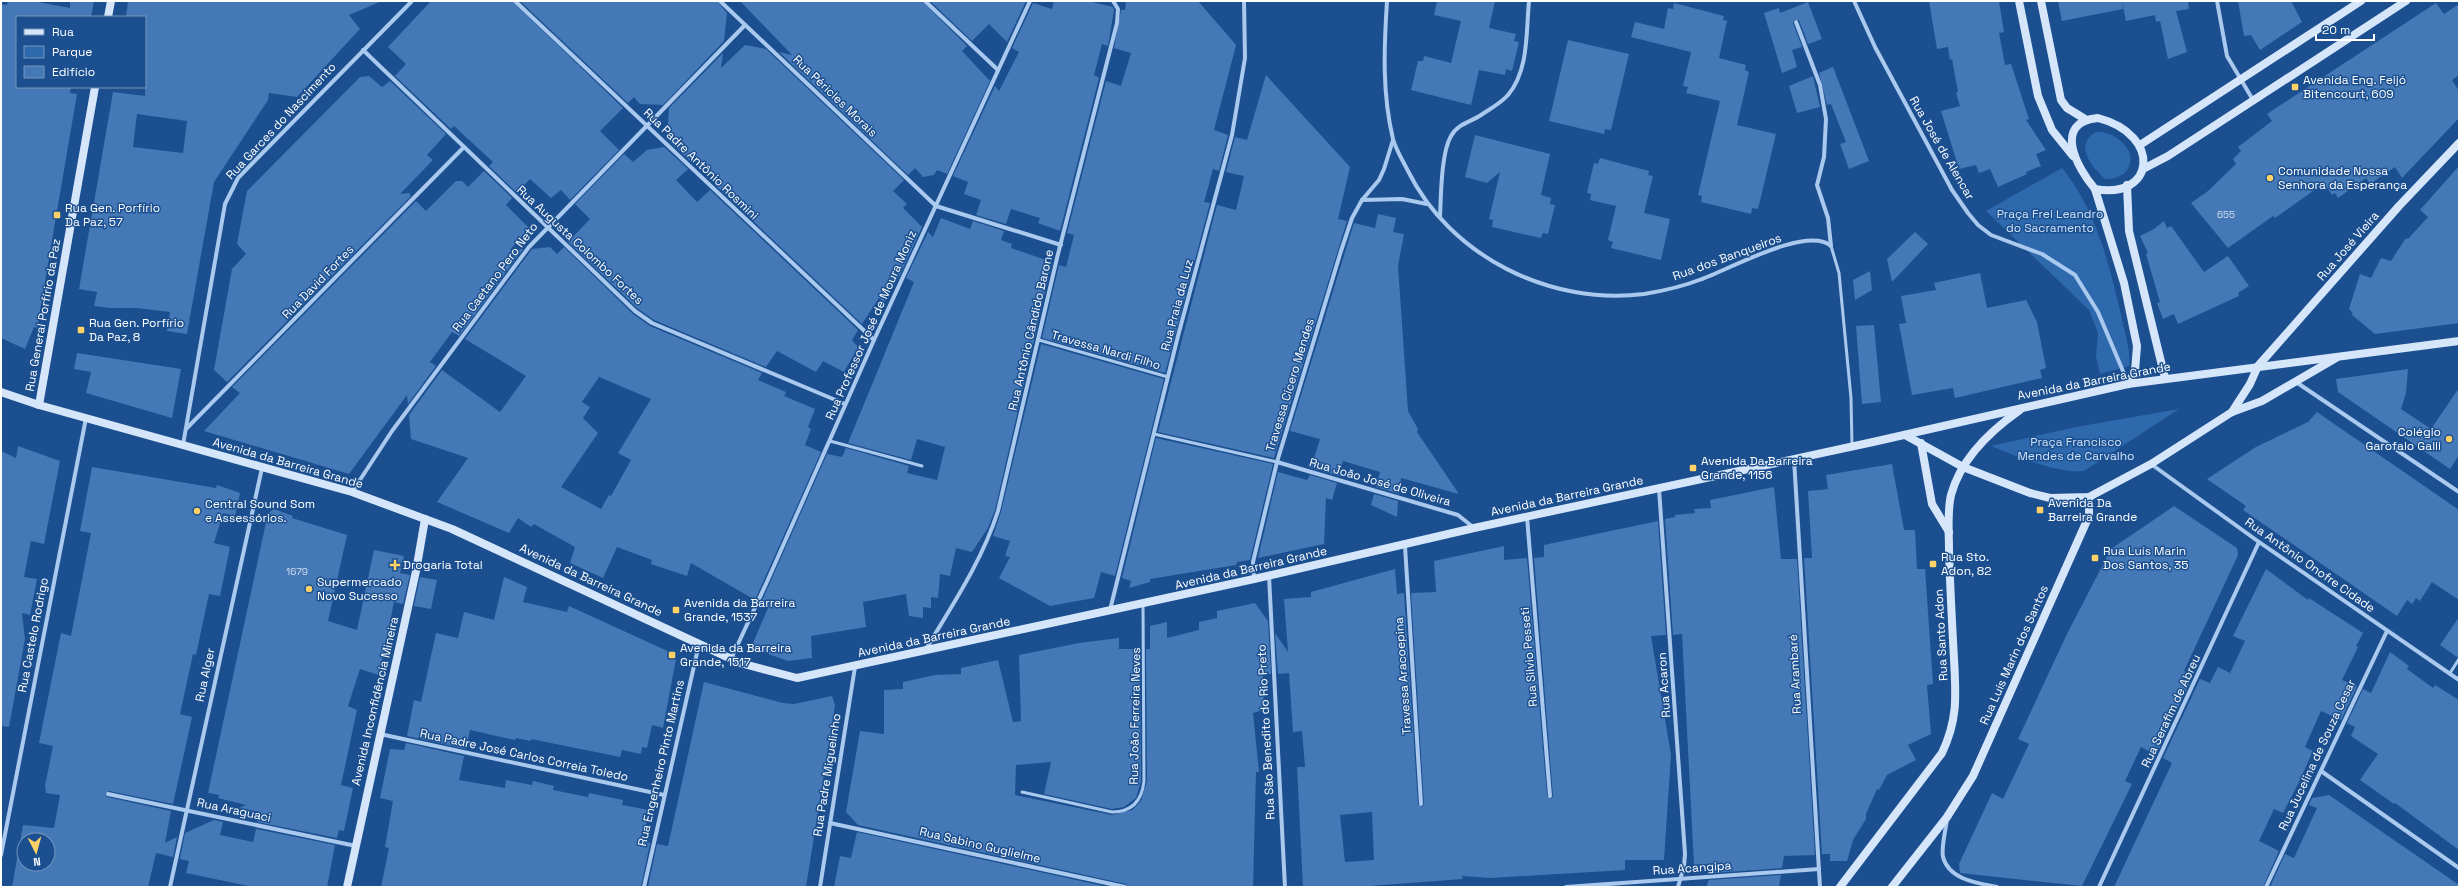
<svg xmlns="http://www.w3.org/2000/svg" width="2460" height="888" font-family="'Space Grotesk',sans-serif">
<rect width="100%" height="100%" fill="#1b4f8f"/>
<g fill="#2e69ad">
<path d="M2096,132C2110,131 2121,139 2129,151C2135,168 2122,180 2105,179C2092,167 2073,145 2096,132Z"/>
<path d="M2062,168C2096,209 2109,264 2121,315C2124,331 2131,349 2129,366L2100,374L2096,356L2098,333L2089,310L1986,211Z"/>
<path d="M2179,409L2084,471C2059,474 2015,456 1991,446L2076,427Z"/>
</g>
<g fill="#4478b7" fill-rule="evenodd">
<path d="M8,1H32L70,8V1H94L91,17H17V87H71L70,93L77,94L37,328L34,327L25,349L1,338V4L7,5Z"/>
<path d="M128,1H382L349,15L360,29L297,97L269,93L268,100L214,182L187,334L167,331L170,312L137,308H110L94,306L97,292L79,289L113,92L145,96V17H126ZM137,114L187,121L183,153L133,147Z"/>
<path d="M431,1H512L623,108L600,131L619,150L570,200L561,190L551,198L530,179L517,193L489,166L493,162L454,126L451,129L395,76L406,64L388,47Z"/>
<path d="M520,1H717L727,13L724,41L663,105L640,104L634,97L628,103Z"/>
<path d="M740,1H922L967,46L962,51L990,81L947,174L937,170L934,175L923,177L915,168L908,175L779,52L792,55Z"/>
<path d="M930,1H1026L1007,42L989,24L972,41Z"/>
<path d="M1054,1H1088L1113,7L1114,10L1108,46L1102,44L1094,75L1099,78L1060,231L1038,223L1040,218L1011,209L1006,224L976,215L981,200L964,194L968,182L953,176L995,86L999,91L1019,52L1012,48L1033,3L1052,9Z"/>
<path d="M1126,1H1198L1236,45L1214,130L1228,135L1219,171L1213,169L1209,184L1204,202L1210,203L1165,373L1042,338L1059,265L1066,267L1074,235L1067,233L1106,81L1121,86L1131,53L1114,48L1121,10H1125Z"/>
<path d="M1437,1H1495L1489,28L1516,34L1514,41L1519,42L1512,71L1506,69L1505,75L1479,70L1471,105L1411,90L1418,61H1423L1424,56L1451,63L1461,21L1434,15Z"/>
<path d="M1929,1H1999L2004,32L1999,33L2005,65L2011,64L2029,119L2026,120L2046,150L2036,154L2041,166L2026,172L2027,174L1998,187L1990,169L1979,173L1976,165L1959,169L1941,111L1960,106L1956,93L1958,92L1952,59L1950,60L1948,47L1937,49Z"/>
<path d="M2058,1H2122L2123,9L2062,21Z"/>
<path d="M2122,1H2188L2189,9L2176,11L2187,52L2168,59L2160,21L2156,22L2155,15L2126,21Z"/>
<path d="M2238,1H2291L2302,22L2260,50L2251,35L2244,36Z"/>
<path d="M1808,2L1822,39L1808,44L1799,20H1794L1793,23L1802,47L1792,50L1797,67L1782,73L1764,13L1779,8L1780,13Z"/>
<path d="M1674,3L1724,16L1723,20L1727,21L1719,58L1746,65L1745,70L1749,72L1737,125L1776,134L1758,209L1752,208L1751,214L1701,202L1702,196L1698,195L1720,101L1686,93L1688,87L1683,86L1691,52L1631,37L1635,22L1664,29L1668,8L1673,9Z"/>
<path d="M2436,3L2444,14L2459,4V75L2452,80L2459,91V118L2402,178L2395,167L2370,184L2366,178L2338,198L2335,193L2332,195L2324,183L2275,218L2273,216L2228,248L2191,203L2208,191L2236,164L2233,159L2241,151L2238,147L2272,121L2267,114Z"/>
<path d="M1568,40L1629,54L1611,130L1605,129L1604,134L1549,121Z"/>
<path d="M745,45L766,49L904,180L893,191L907,204L903,208L922,227L900,275L884,302L879,298L862,324L715,185L720,180L698,159L693,164L667,139L669,108L723,53L721,68Z"/>
<path d="M1833,67L1869,161L1849,169L1840,144L1846,142L1831,104L1827,105L1819,73Z"/>
<path d="M1266,75L1350,167L1338,219L1347,221L1274,458L1158,432L1217,205L1236,210L1244,176L1226,172L1235,137L1247,140Z"/>
<path d="M369,76L382,87L390,81L446,134L427,155L433,160L400,194L409,193L411,196L227,382L214,370L232,269L246,254L237,244L247,191L360,77Z"/>
<path d="M1813,76L1820,107L1797,113L1789,86Z"/>
<path d="M1475,135L1550,154L1541,195L1551,198L1550,204L1555,205L1548,234L1543,233L1541,238L1492,227L1493,220L1489,219L1500,172L1487,183L1465,177Z"/>
<path d="M664,147L688,169L676,180L697,202L710,190L858,330L852,340L858,347L844,372L823,361L816,372L777,351L766,367L654,320L637,308L568,242L590,219L575,204L624,154L633,162L647,150Z"/>
<path d="M1600,158L1649,171L1648,175L1653,176L1644,213L1670,219L1661,260L1611,248L1613,242L1608,240L1616,206L1590,200L1591,194L1587,193L1594,163L1598,164Z"/>
<path d="M2459,166V323L2375,334L2351,314L2353,313L2349,309L2360,274L2371,278L2381,258L2391,261L2406,238L2408,239L2428,217L2420,210Z"/>
<path d="M484,171L512,198L506,205L529,228L510,250L523,249L459,336L452,332L430,362L436,366L408,404L407,395L349,474L204,431L240,393L232,387L416,201L426,211L456,181H462L468,187Z"/>
<path d="M1378,214L1396,218L1393,232L1404,234L1398,266L1408,411L1418,429L1417,432L1459,494L1401,478L1399,494L1376,487L1380,472L1343,461L1339,476L1311,468L1320,439L1290,431L1354,223L1375,228Z"/>
<path d="M941,218L970,229L973,221L1004,231L1001,240L1012,244L1011,248L1052,262L995,510L988,528L972,552L956,548L950,576L940,574L938,598L931,597V608L923,607V618L909,616L906,594L863,602L866,627L811,636L812,658L788,661L757,650L753,643L768,608L761,603L827,454L842,457L846,448L909,466L907,473L937,480L945,447L917,439L911,460L848,443L914,282L906,278L928,232L933,237Z"/>
<path d="M2164,221L2167,228L2171,226L2204,272L2228,256L2249,286L2238,293L2239,296L2178,324L2174,314L2163,319L2157,303L2160,302L2146,254L2148,253L2140,236L2154,229Z"/>
<path d="M1915,232L1928,244L1892,282L1887,259Z"/>
<path d="M550,247L557,254L564,247L633,314L650,326L762,373L758,380L786,392L784,396L815,409L808,427L811,429L805,445L821,452L755,600L691,563L687,576L651,564L652,560L617,547L603,578L570,563L575,547L534,524L531,527L518,518L509,533L437,502L468,458L411,439L409,415L442,370L500,412L526,376L465,339L532,249ZM599,377L651,399L618,453L631,460L611,496L609,495L601,509L561,487L598,433L583,418L590,407L582,402Z"/>
<path d="M1870,271L1872,290L1855,300L1853,280Z"/>
<path d="M1980,273L1987,308L2026,300L2037,322L2046,368L2040,370L2042,378L1955,398L1953,388L1912,395L1899,324L1906,323L1901,296L1936,290L1934,283Z"/>
<path d="M1874,325L1881,402L1862,404L1856,326Z"/>
<path d="M1041,344L1164,379L1115,576L1101,572L1094,598L1050,606L999,578L1010,557L1005,556L1010,541L993,536L1001,512Z"/>
<path d="M77,353L181,369L172,418L86,393L91,372L74,369Z"/>
<path d="M2408,369L2406,393L2401,409L2431,429L2459,388V455L2450,469L2338,392L2336,379Z"/>
<path d="M2317,412L2459,510V600L2432,582L2420,601L2416,598L2412,604L2407,600L2397,616L2243,510L2246,506L2207,479L2256,447L2308,422Z"/>
<path d="M1156,438L1273,464L1250,560L1237,562L1236,565L1150,579V582L1129,588L1131,581L1122,578Z"/>
<path d="M18,446L60,461L44,544L31,541L24,577L37,579L30,615L22,613L25,639L9,727L1,726V451L16,458Z"/>
<path d="M1892,464L1904,530H1915L1917,569H1925L1933,684L1927,685L1931,734L1908,745L1916,760L1887,775L1879,790L1877,789L1866,814V819L1853,840L1847,861H1830V854H1822L1804,558H1812L1808,491L1828,489L1826,475Z"/>
<path d="M92,467L216,488L217,485L240,493L235,516L223,513L214,543L230,547L220,596L209,594L196,655L193,654L180,714L192,717L173,804L109,791L105,794L107,797L171,811L165,843L177,837L173,857L156,853L148,887H12L23,825L54,828L60,795L46,793L45,786L53,746L39,743L61,633L71,636L91,533L80,531ZM24,840H48V864H24Z"/>
<path d="M1278,472L1307,480L1310,475L1337,483L1332,500L1326,498L1324,544L1258,558Z"/>
<path d="M1774,487L1781,559H1797L1815,855L1784,856L1782,868L1713,873L1717,864L1694,865L1682,634L1673,635L1665,519L1675,517V515L1695,513L1694,509L1711,508L1710,500Z"/>
<path d="M1374,494L1398,501L1397,517L1371,505Z"/>
<path d="M2174,506L2237,548L2238,555L2184,671L2193,676L2156,755L2141,747L2125,781L2132,784L2082,886L1960,873L1959,864L1992,793L2003,799L2029,744L2018,739L2067,634L2111,549Z"/>
<path d="M274,509L293,516L292,518L347,535L328,621L357,630L374,550L404,556L400,573L410,575L403,604L394,602L379,675L360,669L348,706L357,710L341,785L353,788L344,831L339,830L337,838L257,822L259,812L239,808L246,805L218,798L219,795L208,793L268,513Z"/>
<path d="M1658,521L1666,635L1651,636L1671,755L1664,860H1625V870L1490,878L1462,876L1463,879L1356,887H1303L1297,767H1305L1302,731L1293,732L1289,673L1278,674L1275,633L1288,652L1284,599L1311,597V592L1395,569L1397,594L1404,593L1418,804L1422,807L1424,804L1411,593L1436,592L1434,561L1504,546V560L1527,558L1547,796L1551,799L1553,796L1534,558L1544,557V545ZM1372,812L1374,860L1345,862L1340,815Z"/>
<path d="M2266,569L2308,600L2309,598L2363,633L2356,646L2358,647L2342,680L2357,686L2341,720L2321,711L2320,713L2305,747L2313,751L2299,782L2283,813L2274,809L2259,841L2279,851L2263,887H2114L2172,763L2163,758L2200,679L2210,683L2218,667L2230,673L2245,641L2233,636Z"/>
<path d="M420,577L437,580L431,609L414,606Z"/>
<path d="M504,577L527,587L523,602L567,612L569,606L674,654L676,659L663,728L652,725L647,748L642,747L641,754L622,750L620,757L531,739V741L516,738L515,740L470,730L466,749L407,736L414,700L421,702L436,633L458,638L464,612L494,620Z"/>
<path d="M1255,603L1268,621L1271,674L1263,675L1264,710L1253,713L1259,772H1256L1253,887H1128L1126,884L858,825L846,812L860,731L884,734V690L903,689V682L935,675L961,674V668L998,660L1013,722L1021,721L1019,655L1079,643L1119,638V649H1140L1141,781L1136,798L1124,807L1112,809L1044,794L1051,762L1016,765L1015,795L1112,815L1132,810L1141,801L1147,781L1146,649H1150V626L1167,622V638L1199,630V622L1217,618V611Z"/>
<path d="M2459,617V656L2457,657L2440,645Z"/>
<path d="M2390,652L2409,666L2407,669L2433,688L2435,685L2459,700V850L2395,803L2394,804L2360,780L2378,754L2351,736L2355,727L2347,723L2363,689L2371,693Z"/>
<path d="M704,682L783,703L794,704L832,696L835,705L806,887H648L657,844L668,846Z"/>
<path d="M406,743L464,756L459,780L505,788L506,780L532,785L533,781L554,786L553,790L588,797L589,793L623,800L622,805L649,810L643,841L650,843L641,887H381L389,848L385,847L393,801L380,798L390,749L404,750Z"/>
<path d="M2329,795L2459,885V887H2270L2285,854L2294,858L2317,808L2309,805L2312,798Z"/>
<path d="M214,820L223,822L220,835L253,842L256,829L335,845L327,887H253L186,873L189,861L180,859L185,833Z"/>
<path d="M857,832L1108,887H834L840,856L851,858Z"/>
<path d="M1781,875L1779,887H1706L1709,880Z"/>
</g>
<g fill="none" stroke-linecap="round" stroke-linejoin="round">
<g stroke="#a9c9ee" stroke-width="3">
<path d="M1831,246L1839,273L1851,398L1852,446"/>
<path d="M1039,340L1168,377"/>
<path d="M1154,434L1277,462"/>
<path d="M830,441L922,466"/>
<path d="M2450,673L2459,659"/>
<path d="M1022,792L1112,812C1132,812 1142,800 1144,781L1143,604"/>
</g>
<g stroke="#a9c9ee" stroke-width="4">
<path d="M515,1L874,340"/>
<path d="M720,1L936,206L1061,245"/>
<path d="M925,1L998,70"/>
<path d="M1387,1C1384,48 1382,93 1393,139C1396,150 1403,161 1408,171C1450,256 1550,306 1644,294C1663,291 1684,286 1702,279C1728,270 1807,225 1831,246"/>
<path d="M1854,1L1875,47L1952,190L1968,213L1978,225L1991,235L2042,254L2075,275L2098,312L2128,383"/>
<path d="M2217,1L2227,56L2253,100"/>
<path d="M1796,22L1820,85L1826,119L1824,157L1817,185L1828,218L1831,246"/>
<path d="M363,50L635,311L652,323L845,404"/>
<path d="M1362,200L1402,199L1427,204"/>
<path d="M1440,217C1441,196 1441,153 1451,136C1457,124 1471,122 1481,115C1490,109 1501,103 1508,95C1529,70 1526,32 1529,1"/>
<path d="M2296,382L2459,492"/>
<path d="M186,429L464,147"/>
<path d="M183,445L225,204L238,178L412,1"/>
<path d="M1794,459L1820,887"/>
<path d="M1277,462L1458,515L1473,527"/>
<path d="M2151,464L2259,542L2459,680"/>
<path d="M1659,489L1685,854L1684,866L1678,887"/>
<path d="M352,492L392,431L529,247L745,25"/>
<path d="M1527,517L1550,796"/>
<path d="M1405,546L1421,804"/>
<path d="M1269,576L1285,887"/>
<path d="M1254,579L1253,562L1277,462L1341,251L1352,218L1362,200L1379,180L1384,169L1393,140"/>
<path d="M1110,610L1178,336L1232,135L1245,58L1244,1"/>
<path d="M926,649C953,604 982,561 998,511L1057,258L1117,23L1118,9L1113,1"/>
<path d="M731,659L766,584L874,340L1030,1"/>
<path d="M380,734L664,795"/>
<path d="M2321,771L2459,868"/>
<path d="M108,794L356,846"/>
<path d="M1947,819C1946,830 1941,846 1943,857C1949,880 1978,883 1997,887"/>
<path d="M830,823L1125,887"/>
<path d="M1,855L86,418"/>
<path d="M170,887L262,468"/>
<path d="M644,887L699,644"/>
<path d="M820,887L855,667"/>
<path d="M1566,887L1819,869"/>
<path d="M2099,887L2259,542"/>
<path d="M2266,887L2387,631"/>
</g>
<g stroke="#d6e6fa" stroke-width="8">
<path d="M2019,1L2038,96L2052,130L2073,156"/>
<path d="M2041,1L2061,100L2067,108L2085,119"/>
<path d="M108,17L111,1"/>
<path d="M2098,118C2163,135 2155,200 2095,189C2077,168 2052,122 2098,118Z"/>
<path d="M2140,145L2361,1"/>
<path d="M2143,169L2168,156L2406,1"/>
<path d="M2127,185L2129,231L2165,378"/>
<path d="M2095,189L2124,283L2137,346L2135,371L2128,384"/>
<path d="M1,392L39,405L352,492L452,529L740,663L797,678L1254,579L1474,528L1873,442L2128,384L2459,341"/>
<path d="M39,405L95,87"/>
<path d="M2232,412L2250,384L2258,366L2399,206L2459,143"/>
<path d="M1905,435L1963,467L2030,493L2050,498L2089,497L2151,464L2232,412L2262,401L2336,358"/>
<path d="M1921,443L1932,504L1949,532"/>
<path d="M347,887L416,571L425,519"/>
<path d="M1840,887L1942,753C1958,719 1956,696 1954,659C1952,623 1950,586 1949,550C1949,533 1947,512 1951,495C1961,458 1990,431 2020,410"/>
<path d="M1892,887L1947,817L1973,776L2089,516V497"/>
</g>
</g>
<g fill="#ffd166" stroke="#1b4f8f" stroke-width="1.5">
<rect x="2291" y="83" width="8" height="8" rx="2"/>
<circle cx="2270" cy="178" r="4"/>
<rect x="53" y="211" width="8" height="8" rx="2"/>
<rect x="77" y="326" width="8" height="8" rx="2"/>
<circle cx="2449" cy="439" r="4"/>
<rect x="1689" y="464" width="8" height="8" rx="2"/>
<rect x="2036" y="506" width="8" height="8" rx="2"/>
<circle cx="197" cy="511" r="4"/>
<rect x="2091" y="554" width="8" height="8" rx="2"/>
<rect x="1929" y="560" width="8" height="8" rx="2"/>
<path d="M393 559h4v4h4v4h-4v4h-4v-4h-4v-4h4z"/>
<circle cx="309" cy="589" r="4"/>
<rect x="672" y="606" width="8" height="8" rx="2"/>
<rect x="668" y="651" width="8" height="8" rx="2"/>
</g>
<g text-anchor="middle" dominant-baseline="central" stroke-width="3" stroke-linejoin="round" paint-order="stroke">
<g font-size="10" fill="#d0dded">
<text x="2226" y="214">655</text>
<text x="297" y="571">1679</text>
</g>
<g font-size="12" fill="#fff" stroke="#1b4f8f" text-anchor="start">
<text x="2303" y="80">Avenida Eng. Feijó<tspan x="2303" dy="14">Bitencourt, 609</tspan></text>
<text x="2278" y="171">Comunidade Nossa<tspan x="2278" dy="14">Senhora da Esperança</tspan></text>
<text x="65" y="208">Rua Gen. Porfírio<tspan x="65" dy="14">Da Paz, 57</tspan></text>
<text x="89" y="323">Rua Gen. Porfírio<tspan x="89" dy="14">Da Paz, 8</tspan></text>
<text x="2441" y="432" text-anchor="end">Colégio<tspan x="2441" dy="14">Garofalo Galli</tspan></text>
<text x="1701" y="461">Avenida Da Barreira<tspan x="1701" dy="14">Grande, 1156</tspan></text>
<text x="2048" y="503">Avenida Da<tspan x="2048" dy="14">Barreira Grande</tspan></text>
<text x="205" y="504">Central Sound Som<tspan x="205" dy="14">e Assessórios.</tspan></text>
<text x="2103" y="551">Rua Luís Marin<tspan x="2103" dy="14">Dos Santos, 35</tspan></text>
<text x="1941" y="557">Rua Sto.<tspan x="1941" dy="14">Adon, 82</tspan></text>
<text x="403" y="565">Drogaria Total</text>
<text x="317" y="582">Supermercado<tspan x="317" dy="14">Novo Sucesso</tspan></text>
<text x="684" y="603">Avenida da Barreira<tspan x="684" dy="14">Grande, 1537</tspan></text>
<text x="680" y="648">Avenida da Barreira<tspan x="680" dy="14">Grande, 1517</tspan></text>
</g>
<g font-size="12" fill="#fff" stroke="#1b4f8f">
<text transform="translate(835 96) rotate(44)">Rua Péricles Morais</text>
<text transform="translate(281 121) rotate(-47)">Rua Garces do Nascimento</text>
<text transform="translate(1942 148) rotate(60)">Rua José de Alencar</text>
<text transform="translate(701 164) rotate(44)">Rua Padre Antônio Rosmini</text>
<text transform="translate(580 245) rotate(43)">Rua Augusta Colombo Fortes</text>
<text transform="translate(2348 246) rotate(-49)">Rua José Vieira</text>
<text transform="translate(1727 257) rotate(-20)">Rua dos Banqueiros</text>
<text transform="translate(495 277) rotate(-53)">Rua Caetano Pero Neto</text>
<text transform="translate(318 282) rotate(-46)">Rua David Fortes</text>
<text transform="translate(1177 305) rotate(-75)">Rua Praia da Luz</text>
<text transform="translate(43 315) rotate(-80)">Rua General Porfírio da Paz</text>
<text transform="translate(871 325) rotate(-66)">Rua Professor José de Moura Moniz</text>
<text transform="translate(1031 330) rotate(-77)">Rua Antônio Cândido Barone</text>
<text transform="translate(1106 350) rotate(16)">Travessa Nardi Filho</text>
<text transform="translate(2094 381) rotate(-11)">Avenida da Barreira Grande</text>
<text transform="translate(1290 385) rotate(-73)">Travessa Cícero Mendes</text>
<text transform="translate(288 463) rotate(16)">Avenida da Barreira Grande</text>
<text transform="translate(1380 482) rotate(16)">Rua João José de Oliveira</text>
<text transform="translate(1567 496) rotate(-12)">Avenida da Barreira Grande</text>
<text transform="translate(2310 565) rotate(35)">Rua Antônio Onofre Cidade</text>
<text transform="translate(1251 568) rotate(-13)">Avenida da Barreira Grande</text>
<text transform="translate(591 580) rotate(25)">Avenida da Barreira Grande</text>
<text transform="translate(33 635) rotate(-79)">Rua Castelo Rodrigo</text>
<text transform="translate(1941 635) rotate(-93)">Rua Santo Adon</text>
<text transform="translate(934 637) rotate(-12)">Avenida da Barreira Grande</text>
<text transform="translate(2014 655) rotate(-66)">Rua Luís Marin dos Santos</text>
<text transform="translate(1529 657) rotate(-95)">Rua Silvio Pesseti</text>
<text transform="translate(1795 674) rotate(-93)">Rua Arambaré</text>
<text transform="translate(205 675) rotate(-78)">Rua Alger</text>
<text transform="translate(1403 676) rotate(-94)">Travessa Aracoepina</text>
<text transform="translate(1664 685) rotate(-94)">Rua Acaron</text>
<text transform="translate(375 701) rotate(-77)">Avenida Inconfidência Mineira</text>
<text transform="translate(2171 711) rotate(-65)">Rua Serafim de Abreu</text>
<text transform="translate(1135 716) rotate(-89)">Rua João Ferreira Neves</text>
<text transform="translate(1266 732) rotate(-93)">Rua São Benedito do Rio Preto</text>
<text transform="translate(524 755) rotate(12)">Rua Padre José Carlos Correia Toledo</text>
<text transform="translate(2317 755) rotate(-65)">Rua Jucelina de Souza Cesar</text>
<text transform="translate(661 763) rotate(-77)">Rua Engenheiro Pinto Martins</text>
<text transform="translate(827 775) rotate(-81)">Rua Padre Miguelinho</text>
<text transform="translate(234 810) rotate(12)">Rua Araguaci</text>
<text transform="translate(980 845) rotate(13)">Rua Sabino Guglielme</text>
<text transform="translate(1692 868) rotate(-4)">Rua Acangipa</text>
</g>
<g font-size="12" fill="#cfe3fa" stroke="#1b4f8f">
<text x="2050" y="214">Praça Frei Leandro<tspan x="2050" dy="14">do Sacramento</tspan></text>
<text x="2076" y="442">Praça Francisco<tspan x="2076" dy="14">Mendes de Carvalho</tspan></text>
</g>
</g>
<rect width="2460" height="888" fill="none" stroke="#ffffff" stroke-width="4"/>
<rect x="16" y="16" width="130" height="72" fill="#1b4f8f" stroke="#7695bc"/>
<rect x="24" y="29" width="20" height="6" fill="#d6e6fa" stroke="#7695bc"/>
<text x="52" y="36" font-size="12" fill="#ffffff">Rua</text>
<rect x="24" y="46" width="20" height="12" fill="#2e69ad" stroke="#7695bc"/>
<text x="52" y="56" font-size="12" fill="#ffffff">Parque</text>
<rect x="24" y="66" width="20" height="12" fill="#4478b7" stroke="#7695bc"/>
<text x="52" y="76" font-size="12" fill="#ffffff">Edifício</text>
<g transform="translate(36 852) rotate(174)"><circle r="19" fill="#1b4f8f" stroke="#7695bc"/>
<path d="M0-3L7 15L0 10L-7 15Z" fill="#ffd166"/>
<text y="-6" font-size="11" font-weight="bold" text-anchor="middle" fill="#ffffff">N</text>
</g>
<path d="M2316 34v6h58v-6" fill="none" stroke="#ffffff" stroke-width="2"/>
<text x="2322" y="34" font-size="12" fill="#ffffff" stroke="#1b4f8f" stroke-width="3" paint-order="stroke">20 m</text>
</svg>
